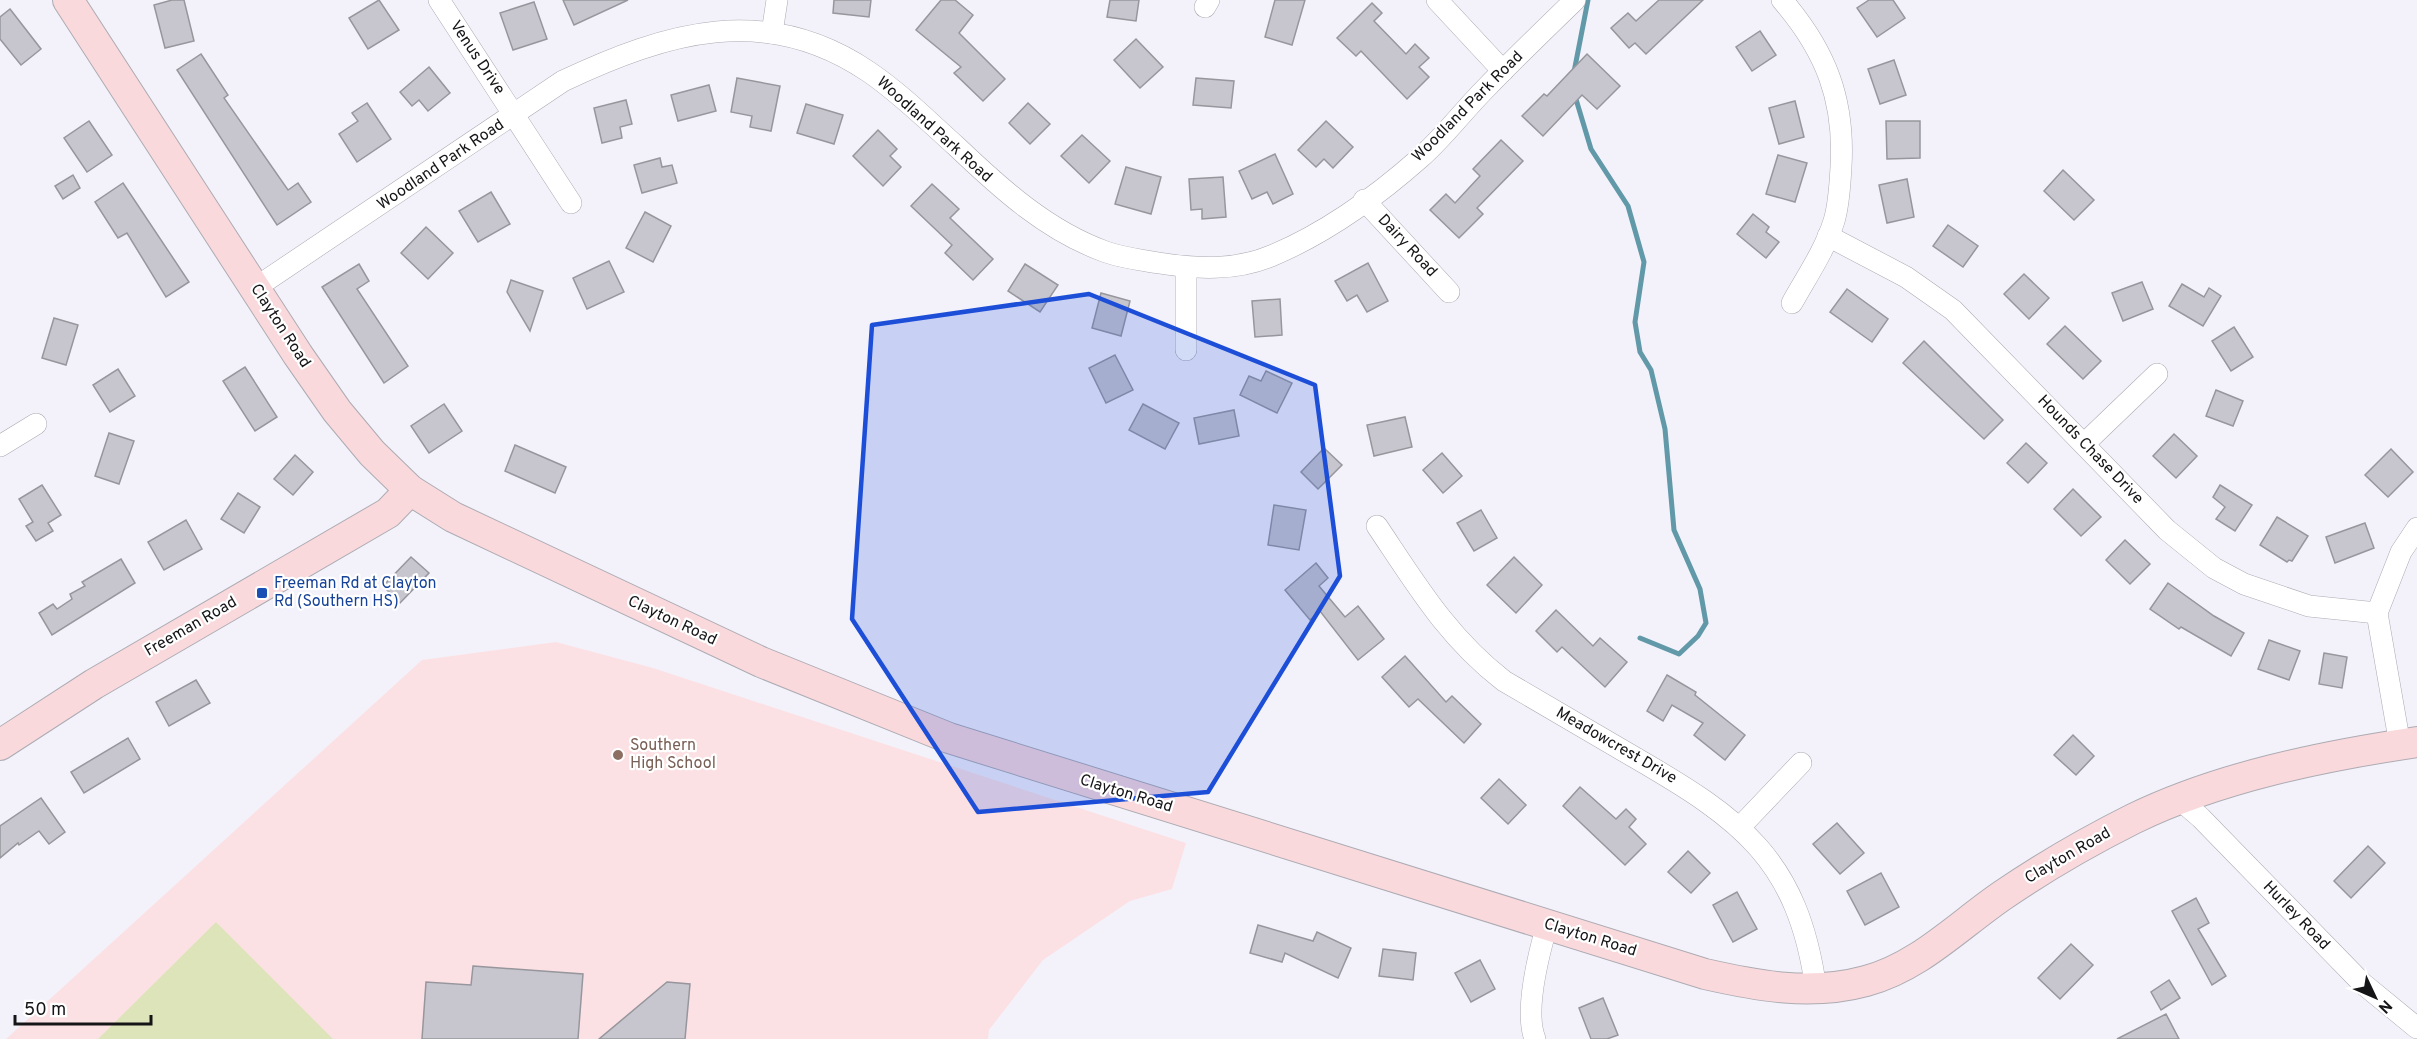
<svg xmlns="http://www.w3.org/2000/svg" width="2417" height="1039" font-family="Overpass,sans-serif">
<rect width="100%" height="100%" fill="#f3f2fa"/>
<path fill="#fce1e4" d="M556,642L653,668L1186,843L1172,889L1130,901L1043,960L989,1030L988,1039H6L422,660Z"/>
<path fill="#dde4b9" d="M216,922L333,1039H98Z"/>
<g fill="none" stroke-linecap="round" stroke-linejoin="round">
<g stroke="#6199a9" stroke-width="5">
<path d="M1574,72L1588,0"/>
<path d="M1575,96L1591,149L1628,206L1644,262L1635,322L1640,352L1651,370L1665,429L1674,530L1700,589L1706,623L1698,636L1679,654L1640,638"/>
</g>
</g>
<g fill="#c7c6ce" stroke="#97969d" stroke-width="1.5">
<path d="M172,0H184L194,41L165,48L154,5Z"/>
<path d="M379,0L399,30L368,49L349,18Z"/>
<path d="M563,0H628L574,25Z"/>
<path d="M834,0H871L869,17L833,13Z"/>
<path d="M941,0H955L973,15L959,33L1005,79L983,101L954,73L961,67L916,30Z"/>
<path d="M1110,0H1139L1136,21L1107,17Z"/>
<path d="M1275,0H1305L1292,45L1265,37Z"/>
<path d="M1659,0H1703L1646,54L1635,43L1629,48L1611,28L1628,13L1636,21Z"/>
<path d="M1869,0H1893L1905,18L1877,37L1857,8Z"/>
<path d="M534,2L547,39L513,50L500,13Z"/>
<path d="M1372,3L1382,13L1374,21L1406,54L1415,44L1429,58L1419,67L1429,77L1407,99L1361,51L1356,56L1337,38Z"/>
<path d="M10,9L41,49L21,65L0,39V17Z"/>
<path d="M1760,31L1776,55L1752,71L1736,47Z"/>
<path d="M1136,39L1163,67L1140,88L1114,60Z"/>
<path d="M201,54L228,95L224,98L288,190L298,183L311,202L277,225L177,70Z"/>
<path d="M1587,54L1620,86L1597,109L1582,95L1543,136L1522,116L1544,94L1547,96Z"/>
<path d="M1894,60L1906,95L1880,104L1868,69Z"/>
<path d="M429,67L450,93L428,111L419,100L412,106L400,92Z"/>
<path d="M737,78L780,86L771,131L750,127L752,116L731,112Z"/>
<path d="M1196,78L1234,81L1231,108L1193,105Z"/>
<path d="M709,85L716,111L678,121L671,95Z"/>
<path d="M626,100L632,124L620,127L622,138L602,143L594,108Z"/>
<path d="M1795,101L1804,137L1779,144L1769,108Z"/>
<path d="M367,103L391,139L357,162L339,134L358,121L352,113Z"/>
<path d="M1028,103L1050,124L1030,144L1009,123Z"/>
<path d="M806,104L843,115L834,144L797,133Z"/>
<path d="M89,121L112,155L87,172L64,138Z"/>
<path d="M1326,121L1353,147L1333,168L1324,159L1316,167L1298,150Z"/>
<path d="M1886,121H1920V158L1887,159Z"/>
<path d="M878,130L897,149L890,156L901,167L883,186L853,156Z"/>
<path d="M1082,135L1110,161L1089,183L1061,156Z"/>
<path d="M1501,140L1523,161L1477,208L1483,214L1459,238L1430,210L1446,194L1455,203L1480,176L1473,169Z"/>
<path d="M1275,154L1293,194L1273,204L1267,192L1252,199L1239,171Z"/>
<path d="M1778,155L1807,163L1795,202L1766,194Z"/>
<path d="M660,158L662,167L672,165L677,183L642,193L634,165Z"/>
<path d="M1126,167L1161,177L1151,214L1115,204Z"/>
<path d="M2063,170L2094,200L2074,220L2044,191Z"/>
<path d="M73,175L80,188L63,199L55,186Z"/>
<path d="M1223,177L1226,217L1202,219V209L1191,210L1189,179Z"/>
<path d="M1907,179L1914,217L1887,223L1879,185Z"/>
<path d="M123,183L189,282L166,297L127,233L118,238L95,202Z"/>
<path d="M932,184L959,209L950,218L993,259L973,280L945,253L952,245L911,206Z"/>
<path d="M491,192L510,224L478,242L459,211Z"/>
<path d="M645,212L671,226L653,262L626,248Z"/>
<path d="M1753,214L1769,227L1766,232L1779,242L1766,258L1737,234Z"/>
<path d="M1948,225L1978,246L1963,267L1933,246Z"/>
<path d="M426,227L453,253L428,279L401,253Z"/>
<path d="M609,261L624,292L587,309L573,278Z"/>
<path d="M1368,263L1388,301L1367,312L1357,295L1347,301L1335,281Z"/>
<path d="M359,264L369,281L357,289L408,366L384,383L322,287Z"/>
<path d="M1025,264L1058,285L1040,312L1008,291Z"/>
<path d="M2024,274L2049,298L2029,319L2004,294Z"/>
<path d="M511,280L543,291L530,331L507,292Z"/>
<path d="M2142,282L2153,309L2123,321L2112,293Z"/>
<path d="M2182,284L2204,297L2209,288L2221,296L2203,326L2169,306Z"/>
<path d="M1847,289L1888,319L1872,342L1830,312Z"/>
<path d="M1101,293L1130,301L1121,336L1092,328Z"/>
<path d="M1280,299L1282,335L1255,337L1252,301Z"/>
<path d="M54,318L78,325L66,365L42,358Z"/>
<path d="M2065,326L2101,361L2083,379L2047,344Z"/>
<path d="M2234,327L2253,357L2231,371L2212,341Z"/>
<path d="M1924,341L2003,420L1984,439L1903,363Z"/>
<path d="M1115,355L1133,390L1106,403L1089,368Z"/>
<path d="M245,367L277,417L255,431L223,381Z"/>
<path d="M118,369L135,396L110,412L93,385Z"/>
<path d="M1266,371L1292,383L1277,413L1240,395L1249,376L1261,381Z"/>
<path d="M2216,390L2243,401L2233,426L2206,416Z"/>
<path d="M444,404L462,431L429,453L411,426Z"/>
<path d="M1143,404L1179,423L1165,449L1129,430Z"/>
<path d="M1234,410L1239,436L1199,444L1194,418Z"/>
<path d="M1405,417L1412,447L1374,456L1367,425Z"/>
<path d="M109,433L134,441L119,484L95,476Z"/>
<path d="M2174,434L2197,456L2176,478L2153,456Z"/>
<path d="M2026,443L2047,463L2028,483L2007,463Z"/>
<path d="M515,445L566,467L555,493L505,471Z"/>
<path d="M1324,448L1342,465L1318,489L1301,472Z"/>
<path d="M2391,449L2413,472L2388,497L2365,475Z"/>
<path d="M1442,453L1462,476L1443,493L1423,470Z"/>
<path d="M295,455L313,472L293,495L274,479Z"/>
<path d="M42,485L61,515L48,523L53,531L36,541L26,526L33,522L19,499Z"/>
<path d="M2220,485L2252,505L2235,531L2216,519L2225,507L2213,497Z"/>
<path d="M2073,489L2101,517L2081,536L2054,509Z"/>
<path d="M238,493L260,507L244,533L221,519Z"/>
<path d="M1274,505L1306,510L1299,550L1268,545Z"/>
<path d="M1481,510L1497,538L1474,551L1457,523Z"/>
<path d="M2277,517L2308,536L2292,561L2289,560L2287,562L2260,545Z"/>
<path d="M186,520L202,549L164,570L148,542Z"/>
<path d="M2365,523L2374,548L2335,563L2326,537Z"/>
<path d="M2125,540L2150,564L2130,584L2106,560Z"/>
<path d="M411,557L429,573L400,603L383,586Z"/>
<path d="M1514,557L1542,585L1516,613L1487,585Z"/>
<path d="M121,559L135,583L52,635L39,613L53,604L57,609L72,599L70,594L85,586L82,582Z"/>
<path d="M1316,563L1328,578L1319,586L1345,617L1358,606L1384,639L1358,660L1320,611L1310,620L1285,590Z"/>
<path d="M2168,583L2214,616L2244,633L2231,656L2181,627L2179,629L2150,609Z"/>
<path d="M1556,610L1593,646L1600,638L1627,662L1605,687L1562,647L1557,652L1536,631Z"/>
<path d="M2269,640L2300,651L2289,680L2258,669Z"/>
<path d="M2324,653L2347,657L2342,688L2319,684Z"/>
<path d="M1405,656L1446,702L1452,696L1481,724L1464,743L1418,699L1409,707L1382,677Z"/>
<path d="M1667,675L1696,692L1695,695L1745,735L1725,760L1694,735L1703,723L1672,705L1663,721L1647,711Z"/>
<path d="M196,680L210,703L169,726L156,702Z"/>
<path d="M2073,735L2094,756L2076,775L2054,755Z"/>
<path d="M128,738L140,759L84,793L71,772Z"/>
<path d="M1499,779L1526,805L1508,824L1481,798Z"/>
<path d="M1580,787L1616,819L1626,809L1636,819L1629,827L1646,844L1625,865L1563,806Z"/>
<path d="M41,798L65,832L49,844L39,831L19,845L18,843L0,858V826Z"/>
<path d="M1837,823L1864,853L1840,874L1813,844Z"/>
<path d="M2368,846L2385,863L2351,898L2334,881Z"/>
<path d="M1688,851L1710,873L1691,893L1668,872Z"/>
<path d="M1881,873L1899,907L1865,925L1847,891Z"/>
<path d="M1737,892L1757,929L1733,942L1713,905Z"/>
<path d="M2196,898L2209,923L2198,929L2226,976L2212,985L2172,911Z"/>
<path d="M1258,925L1313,941L1317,932L1351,948L1338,978L1285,953L1282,962L1250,953Z"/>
<path d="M2071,944L2093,965L2060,999L2038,978Z"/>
<path d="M1383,949L1416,953L1413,980L1379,976Z"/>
<path d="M1480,960L1495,989L1471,1002L1455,973Z"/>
<path d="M473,966L583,974L578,1039H422L426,982L471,985Z"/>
<path d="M2169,980L2180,998L2161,1010L2151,992Z"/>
<path d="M667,982L690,984L685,1039H599Z"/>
<path d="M1603,998L1618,1035L1607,1039H1591L1579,1008Z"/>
<path d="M2166,1014L2179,1039H2117Z"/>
</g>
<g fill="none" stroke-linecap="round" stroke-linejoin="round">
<g stroke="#adabb3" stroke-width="22">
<g id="street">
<path d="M439,0L571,203"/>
<path d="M1437,0L1503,71"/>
<path d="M1782,0C1826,51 1845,100 1841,167C1840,185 1839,205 1834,221C1825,250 1807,276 1792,303"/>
<path d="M1205,7L1209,0"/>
<path d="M772,33L777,0"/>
<path d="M1364,200L1449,292"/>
<path d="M1828,236L1906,277L1953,310L2167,530L2214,568L2244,584L2309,606L2377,613"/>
<path d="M1186,267V350"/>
<path d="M255,288L563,81C667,32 766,2 869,72C900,93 928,121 956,146C1000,188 1047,231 1106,252C1123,258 1141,260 1159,263C1196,269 1235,271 1271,256C1324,234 1377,196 1420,158C1444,137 1463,111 1486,88C1515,58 1545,29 1575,0"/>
<path d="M2084,444L2157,374"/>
<path d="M0,446L36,424"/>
<path d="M1377,526C1416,584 1447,637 1504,681C1547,706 1591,732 1634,757C1741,819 1798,859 1816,989"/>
<path d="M2400,745L2377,613L2401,552L2417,528"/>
<path d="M2179,799L2201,818L2362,983L2417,1028"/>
<path d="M1740,827L1801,763"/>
<path d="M1535,1039C1524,1011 1539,953 1547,925"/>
</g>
</g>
<g stroke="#adabb3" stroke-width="32">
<g id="secondary">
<path d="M68,0L298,355L337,411L372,453L410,490L453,517L761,662L949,738L1705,974C1758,986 1811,996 1866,981C1919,967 1959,925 2003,895C2044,867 2089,841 2133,819C2219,777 2323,756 2417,742"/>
<path d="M0,745L94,684L388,513L410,490"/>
</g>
</g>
<use href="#street" stroke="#fff" stroke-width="21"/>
<use href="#secondary" stroke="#f9d9db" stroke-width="30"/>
</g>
<path fill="#1d4ed8" fill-opacity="0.2" stroke="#1d4ed8" stroke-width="4.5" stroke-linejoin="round" d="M1089,294L1315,385L1340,576L1208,792L978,812L852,619L872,325Z"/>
<rect fill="#1a4fb4" stroke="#fff" stroke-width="2" x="256" y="587" width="12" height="12" rx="3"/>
<circle fill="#8d6e63" stroke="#fff" stroke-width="2" cx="618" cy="755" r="6"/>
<g text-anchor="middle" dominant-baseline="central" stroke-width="4.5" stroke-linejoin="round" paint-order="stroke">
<g font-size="16" fill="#151417" stroke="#fff">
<text transform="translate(477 58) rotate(56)">Venus Drive</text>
<text transform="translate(1468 107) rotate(-45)">Woodland Park Road</text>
<text transform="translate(934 130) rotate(42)">Woodland Park Road</text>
<text transform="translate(441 165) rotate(-34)">Woodland Park Road</text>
<text transform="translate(1407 246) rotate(47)">Dairy Road</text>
<text transform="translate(280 326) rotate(57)">Clayton Road</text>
<text transform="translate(2090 450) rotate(46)">Hounds Chase Drive</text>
<text transform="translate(672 621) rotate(25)">Clayton Road</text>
<text transform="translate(191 627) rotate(-30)">Freeman Road</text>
<text transform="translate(1616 746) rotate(30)">Meadowcrest Drive</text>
<text transform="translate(1126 794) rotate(17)">Clayton Road</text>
<text transform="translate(2068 856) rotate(-30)">Clayton Road</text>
<text transform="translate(2296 916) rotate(46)">Hurley Road</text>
<text transform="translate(1590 938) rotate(17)">Clayton Road</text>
</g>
<g font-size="16" fill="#164399" stroke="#fff" text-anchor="start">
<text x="274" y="584">Freeman Rd at Clayton<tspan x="274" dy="18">Rd (Southern HS)</tspan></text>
</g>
<g font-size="16" fill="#785e54" stroke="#fff" text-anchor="start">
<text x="630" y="746">Southern<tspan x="630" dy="18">High School</tspan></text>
</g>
</g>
<g transform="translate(2375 997) rotate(134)" stroke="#ffffff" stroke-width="4.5" paint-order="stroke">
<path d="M0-4.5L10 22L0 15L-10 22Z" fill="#151417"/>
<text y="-9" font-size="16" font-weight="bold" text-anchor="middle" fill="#151417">N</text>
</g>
<path d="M15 1015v9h136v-9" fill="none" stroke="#151417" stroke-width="3"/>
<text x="24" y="1015" font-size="18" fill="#151417" stroke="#ffffff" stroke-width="4.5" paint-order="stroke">50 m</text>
</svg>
